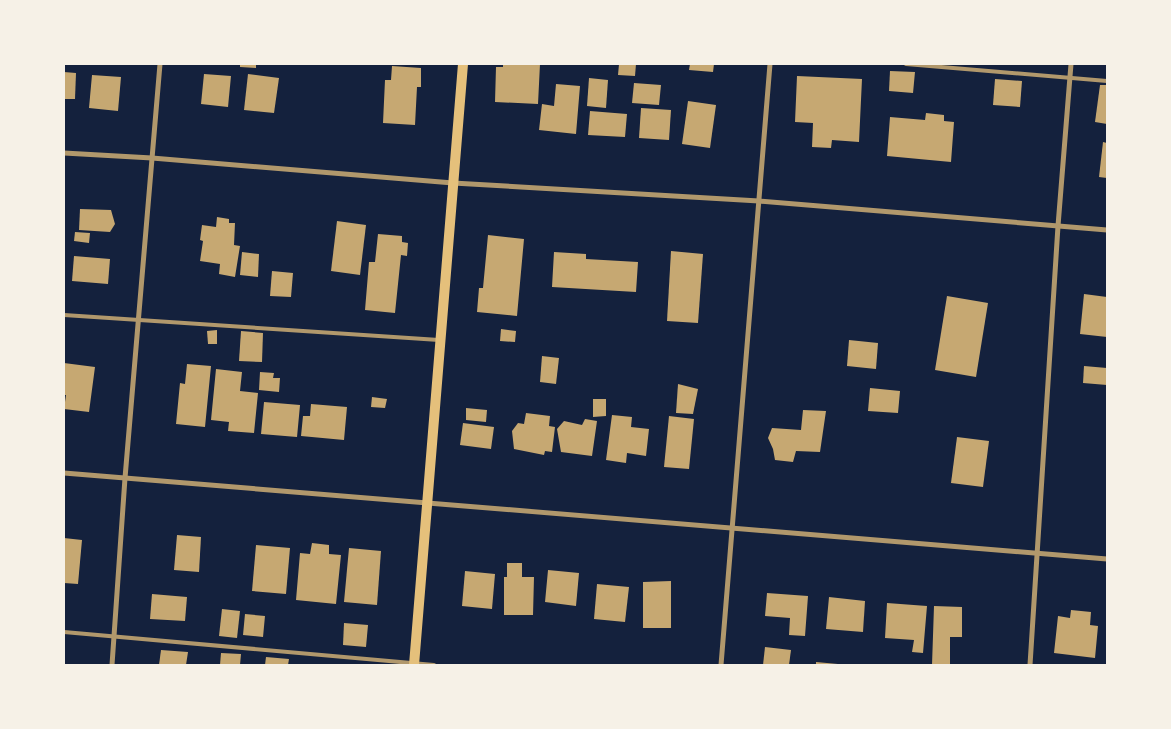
<svg xmlns="http://www.w3.org/2000/svg" width="1171" height="729" font-family="'Nunito Sans',sans-serif">
<rect width="100%" height="100%" fill="#14213d"/>
<g fill="#c6a872">
<path d="M240,64H256V68L240,67Z"/>
<path d="M503,64H540L538,104L495,102L496,67H503Z"/>
<path d="M619,64H636L635,76L618,75Z"/>
<path d="M690,64H714L713,72L689,70Z"/>
<path d="M392,66L421,68V87H417L415,125L383,123L385,80H391Z"/>
<path d="M890,71L915,72L913,93L889,91Z"/>
<path d="M64,72L76,73L75,99H64Z"/>
<path d="M204,74L231,76L228,107L201,104Z"/>
<path d="M248,74L279,78L274,113L244,110Z"/>
<path d="M92,75L121,77L118,111L89,108Z"/>
<path d="M797,76L862,79L859,142L832,140L831,148L812,147L813,123L795,122Z"/>
<path d="M589,78L608,80L606,108L587,106Z"/>
<path d="M995,79L1022,81L1020,107L993,105Z"/>
<path d="M634,83L661,85L659,105L632,103Z"/>
<path d="M556,84L580,86L576,134L539,130L542,104L554,106Z"/>
<path d="M1100,85H1107V124L1095,122Z"/>
<path d="M688,101L716,105L710,148L682,144Z"/>
<path d="M641,108L671,110L669,140L639,138Z"/>
<path d="M590,111L627,114L625,137L588,135Z"/>
<path d="M926,113L944,115V121L954,122L951,162L887,156L890,117L925,120Z"/>
<path d="M1103,142L1107,143V178L1099,177Z"/>
<path d="M80,209L111,210L115,224L110,232L79,230Z"/>
<path d="M217,217L229,219V223H235L234,245L240,246L235,277L219,274L220,264L200,261L203,241L200,240L202,225L216,227Z"/>
<path d="M337,221L366,225L360,275L331,271Z"/>
<path d="M75,232L90,233L89,243L74,241Z"/>
<path d="M378,234L402,236V242L408,243L407,256L401,255L395,313L365,310L369,262H375Z"/>
<path d="M488,235L524,239L517,316L477,312L479,288H483Z"/>
<path d="M671,251L703,254L698,323L667,321Z"/>
<path d="M242,252L259,254L258,277L240,275Z"/>
<path d="M554,252L586,254V259L638,262L636,292L552,287Z"/>
<path d="M74,256L110,259L108,284L72,281Z"/>
<path d="M272,271L293,273L291,297L270,296Z"/>
<path d="M1084,294L1107,297V337L1080,334Z"/>
<path d="M947,296L988,303L976,377L935,370Z"/>
<path d="M501,329L516,331L515,342L500,341Z"/>
<path d="M217,330V344H208L207,331Z"/>
<path d="M241,331L263,333L262,362L239,361Z"/>
<path d="M849,340L878,343L876,369L847,366Z"/>
<path d="M542,356L559,358L556,384L540,382Z"/>
<path d="M64,363L95,367L89,412L64,409L66,395H64Z"/>
<path d="M187,364L211,366L205,427L176,424L180,383L185,384Z"/>
<path d="M1084,366L1107,368V385L1083,383Z"/>
<path d="M216,369L242,372L240,391L258,393L254,433L228,431L229,422L211,420Z"/>
<path d="M260,372L274,373L273,378H280L279,392L259,390Z"/>
<path d="M678,384L698,389L693,414L676,413Z"/>
<path d="M870,388L900,391L898,413L868,411Z"/>
<path d="M372,397L387,399L385,408L371,407Z"/>
<path d="M593,399H606V416L593,417Z"/>
<path d="M264,402L300,405L297,437L261,434Z"/>
<path d="M311,404L347,407L344,440L301,436L303,416H310Z"/>
<path d="M466,408L487,410L486,422L466,420Z"/>
<path d="M803,410L826,411L820,452L796,451L793,462L775,460L773,449L768,438L772,428L801,430Z"/>
<path d="M526,413L550,416L549,426L555,427L552,452L545,451L544,455L514,449L512,431L518,423L524,424Z"/>
<path d="M612,415L632,417L631,427L649,429L646,456L627,453L626,463L606,460Z"/>
<path d="M669,416L694,419L689,469L664,467Z"/>
<path d="M585,419L597,421L592,456L561,452L557,429L564,421L582,425Z"/>
<path d="M463,423L494,427L491,449L460,445Z"/>
<path d="M957,437L989,441L983,487L951,483Z"/>
<path d="M177,535L201,537L199,572L174,570Z"/>
<path d="M64,538L82,540L78,584L64,583Z"/>
<path d="M312,543L329,545V554L341,555L336,604L296,600L300,553L310,554Z"/>
<path d="M256,545L290,548L286,594L252,591Z"/>
<path d="M349,548L381,551L377,605L344,602Z"/>
<path d="M507,563H522V577H534L533,615H504V577H507Z"/>
<path d="M548,570L579,573L576,606L545,602Z"/>
<path d="M465,571L495,574L492,609L462,606Z"/>
<path d="M671,581V628H643V582Z"/>
<path d="M597,584L629,587L625,622L594,619Z"/>
<path d="M767,593L808,596L805,636L789,635L790,618L765,616Z"/>
<path d="M152,594L187,597L185,621L150,619Z"/>
<path d="M829,597L865,601L863,632L826,629Z"/>
<path d="M887,603L927,606L923,653L912,652L914,640L885,638Z"/>
<path d="M934,606L962,607V637H950V665H932Z"/>
<path d="M222,609L240,611L237,638L219,636Z"/>
<path d="M1071,610L1091,612L1090,625L1098,626L1095,658L1054,653L1058,616L1070,618Z"/>
<path d="M245,614L265,616L263,637L243,635Z"/>
<path d="M344,623L368,625L366,647L343,645Z"/>
<path d="M765,647L791,650L789,665H763Z"/>
<path d="M161,650L188,652L186,665H159Z"/>
<path d="M221,653L241,654L240,665H220Z"/>
<path d="M266,657L289,659L288,665H265Z"/>
<path d="M816,662L838,664L837,665H816Z"/>
</g>
<g fill="none" stroke-linecap="round" stroke-linejoin="round">
<g stroke="#b1986c" stroke-width="4">
<path d="M906,64L1107,81"/>
<path d="M64,315L439,340"/>
<path d="M64,632L434,665"/>
</g>
<g stroke="#b1986c" stroke-width="5">
<path d="M64,153L152,158L453,183L759,201L1107,230"/>
<path d="M64,473L1107,559"/>
<path d="M112,665L125,478L160,64"/>
<path d="M721,665L770,64"/>
<path d="M1030,665L1058,226L1071,64"/>
</g>
<path stroke="#e5c07b" stroke-width="10" d="M414,665L463,64"/>
</g>
<rect width="1171" height="729" fill="none" stroke="#f6f1e7" stroke-width="130"/>
</svg>
